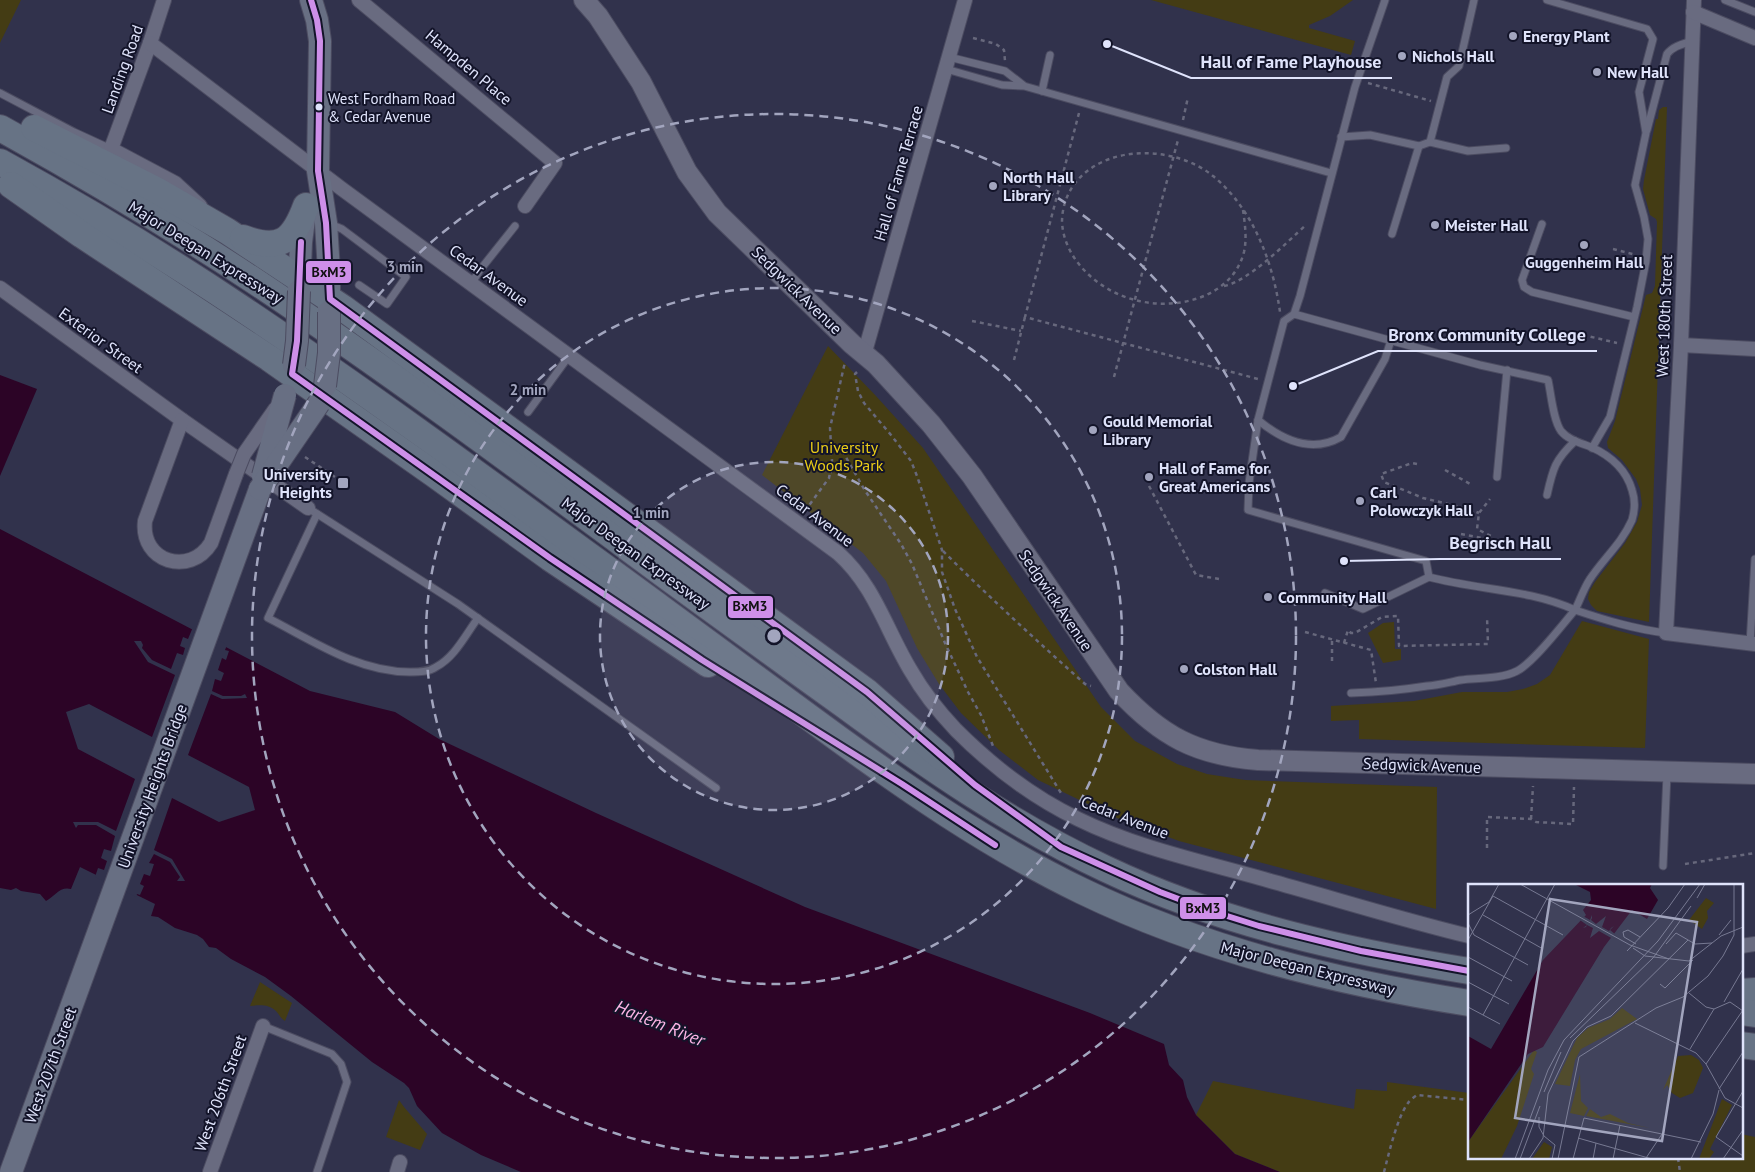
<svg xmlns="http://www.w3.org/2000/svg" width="1755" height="1172" font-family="'PT Sans',sans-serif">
<rect width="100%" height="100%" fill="#31324c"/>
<g fill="#443c14">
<path d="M0,0H21L0,43Z"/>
<path d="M1151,0H1353L1330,16L1309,25V28L1355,41L1351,55Z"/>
<path d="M1663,107H1667L1649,622L1597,611L1591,605L1588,599L1589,592L1595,582L1625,543L1637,522L1642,505L1640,489L1636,479L1622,460L1608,448L1607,442L1615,421L1646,295L1652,293L1655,286L1657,222L1656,219L1650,215L1643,189L1644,180L1656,119H1658L1659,110Z"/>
<path d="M828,346L876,396L923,448L1101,707L1135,741L1177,764L1207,774L1245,780L1437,787L1436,909L1179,841L1117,818L1038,780L999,750L961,713L939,684L917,648L886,581L863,553L762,475Z"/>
<path d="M1582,621L1649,639L1645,748L1359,739V720L1331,721V706L1414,701L1462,692H1507L1523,689L1537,684L1550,675Z"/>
<path d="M1394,622L1395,649H1401V660L1383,663L1368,633L1383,623Z"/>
<path d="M260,982L292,1003L285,1021C280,1018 280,1015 276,1011C269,1004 259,1005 250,1006Z"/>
<path d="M1213,1081L1354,1109L1356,1089L1387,1091V1082L1469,1093V1158H1741V1134L1755,1137V1172H1280L1235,1154L1196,1115Z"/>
<path d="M399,1100L404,1107L427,1134L420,1150L386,1137Z"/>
</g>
<g fill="#2c0426">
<path d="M0,375L37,389L0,476Z"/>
<path d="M0,529L310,691L395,712L439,739L596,813L805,907L1090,1013L1164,1044L1169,1065L1183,1080L1187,1097L1196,1115L1235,1154L1280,1172H521L481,1155L442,1133L417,1106L409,1088L404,1083L372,1062L291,996L265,977L231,959L216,948L209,947L203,939L197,935L175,928L158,917L151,916L155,904L80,867L71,889C60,886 55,896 46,901L40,894L21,891L16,888L11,890L0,888Z"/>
</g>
<path fill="#31324c" d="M193,627L227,645L225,650L229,651L226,660L222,658L218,670L224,673L221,681L215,679L212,691L223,696H241L245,694L247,698L222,699L211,694L188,755L249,787L255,810L219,822L172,798L154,850L172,859L185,881H177L180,877L170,862L154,854L149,863L154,864L150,876L144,874L140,884L144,886L140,895L137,894L136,897L95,877L98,868L104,870L107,861L101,858L104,849L111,851L115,836L96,825H78L76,828L73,822H98L116,831L135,779L78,749L66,712L89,704L152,737L175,675L148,662L134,641H141L143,645L142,648L152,660L171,669L177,653L183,655L185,648L180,646L183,637L188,639Z"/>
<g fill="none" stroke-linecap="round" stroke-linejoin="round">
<g stroke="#4c4c61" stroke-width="9">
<g id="service">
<path d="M1474,0L1459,66L1447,77L1430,142L1468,151L1506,148"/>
<path d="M1547,0L1647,29L1653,39L1639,92L1646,133L1635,185L1644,217L1648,239L1646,261L1637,307L1610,417L1592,448"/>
<path d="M1725,0L1755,12"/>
<path d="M949,57L1005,71L1023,85"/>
<path d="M946,69L1002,85L1024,86L1331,173"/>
<path d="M1042,91L1050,55"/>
<path d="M0,93L74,132L111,149"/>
<path d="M1647,130L1667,54C1673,46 1683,44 1692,41"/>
<path d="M1341,137L1370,135L1419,146L1430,142"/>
<path d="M330,224L342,229L406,277L387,304L359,285"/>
<path d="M1542,224L1522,280L1524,287L1532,292L1634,317"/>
<path d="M1392,234L1419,146"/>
<path d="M471,284L480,270L515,226"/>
<path d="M1294,314L1480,365L1548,380C1551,393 1553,420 1561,431C1568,440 1581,443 1591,447C1611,456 1626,469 1632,490C1635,499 1635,510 1632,520C1622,543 1604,558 1590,579C1584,588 1580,600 1575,610C1529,589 1477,590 1429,577L1426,561L1248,510L1249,483L1258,420L1284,321L1294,314L1300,296L1355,87L1385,0"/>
<path d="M528,412L569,356"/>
<path d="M1258,420C1282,440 1311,454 1341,437L1385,359L1391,340"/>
<path d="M1497,477L1507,370"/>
<path d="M1547,495C1553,468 1555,460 1575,441"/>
<path d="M308,508L458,604L716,788"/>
<path d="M317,514L268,618C313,641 358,672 410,672C419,672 429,672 436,667C455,657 466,634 478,618"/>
<path d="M1325,593L1363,609L1429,577"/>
<path d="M1750,644L1755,559"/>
<path d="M1351,693C1377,692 1402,690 1427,686C1439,685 1450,682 1461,680C1479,678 1501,679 1517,671C1534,662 1562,625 1575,610C1605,620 1634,629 1666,633"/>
<path d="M1663,866L1667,774"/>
<path d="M263,1026L332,1054L341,1064L347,1082L317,1172"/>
</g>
</g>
<g stroke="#4c4c61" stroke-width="16">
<g id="minor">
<path d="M164,0L150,43L111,149L175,183L200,206"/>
<path d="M359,0L555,163L525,206"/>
<path d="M1694,0L1681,345L1666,633L1755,644"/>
<path d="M1693,12L1755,38"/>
<path d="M150,43L342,189L838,553C875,586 886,630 911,671C923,692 940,713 956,730C992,766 1032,797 1078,819C1139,849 1209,863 1274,882C1339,900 1403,920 1469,936"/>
<path d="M0,288L182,420L308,508"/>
<path d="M1681,345L1755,349"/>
<path d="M864,355L965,0"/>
<path d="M182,420L145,521C140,562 190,577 211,543L236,474"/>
<path d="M1741,946L1755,944"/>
<path d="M210,1172L263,1026"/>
<path d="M397,1172L400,1162"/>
</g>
</g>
<g stroke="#4c4c61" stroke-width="22">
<path id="secondary" d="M584,0L598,16L641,82L687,172L717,213L852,344L876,364L931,424L972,476L1119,691C1161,736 1196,755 1258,760L1755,774"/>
</g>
<g stroke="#4c4c61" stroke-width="24">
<g id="primary">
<path d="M311,0L317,20L320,41L318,171L326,223L329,271V312"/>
<path d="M299,291L301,242L305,212"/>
<path d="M11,1172L260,489"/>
</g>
</g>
<g stroke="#4c4c61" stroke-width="28">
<g id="motorway">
<path d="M0,128C85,175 169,225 250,278C396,375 536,480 677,584C732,624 788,665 844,705C927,766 1012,825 1106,869C1220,923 1345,951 1469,971"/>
<path d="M34,128L156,190L227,231L343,308L867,692L941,757"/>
<path d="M0,162C80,206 159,253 235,304C380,401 521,506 662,609C715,648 768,687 821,726C904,787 989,846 1082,891C1204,950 1336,982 1469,1003"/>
<path d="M11,185L82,235L269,358L434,474L550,558L708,664"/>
<path d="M243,238C280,252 293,241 306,206"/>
<path d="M1741,992L1755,991"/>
<path d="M1741,1012L1755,1014"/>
<path d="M1741,1045L1755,1047"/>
</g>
</g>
<g stroke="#67687c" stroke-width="2.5" stroke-dasharray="4 4" stroke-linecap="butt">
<path d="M973,38L996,44L1004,50L1005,61"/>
<path d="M1368,83L1431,101"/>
<path d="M1079,113L1025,317L1258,379"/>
<path d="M1183,120L1188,97"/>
<path d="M1243,210C1245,224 1247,239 1244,252C1232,298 1176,311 1135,300C1099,291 1064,260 1062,222C1062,209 1066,196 1073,186C1103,143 1175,145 1213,176C1253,209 1273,262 1280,312"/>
<path d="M1613,249L1636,255"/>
<path d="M1224,286C1248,282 1287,242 1306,225"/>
<path d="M972,321L1021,331"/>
<path d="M1575,333L1617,343"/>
<path d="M1014,360L1025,317"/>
<path d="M857,372L855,374L858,391L864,403L891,435L911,461L917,476L942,550V572L955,609L977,657L1061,793"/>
<path d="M1114,377L1178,140"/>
<path d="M830,443L839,445L864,489L901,544L912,564L945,643L968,692L981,715L993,746"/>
<path d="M305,457L341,481"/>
<path d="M1417,464L1412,463L1381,474L1384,482L1423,498L1469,509L1479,513"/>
<path d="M1445,470L1472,485"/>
<path d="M1149,486L1196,575L1219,579"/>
<path d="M805,511L829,478L832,461L830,428L845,362"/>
<path d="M1461,534L1488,539L1491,536L1477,529L1479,513L1490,499"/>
<path d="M943,551C989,597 1037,641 1085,684L1091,686"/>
<path d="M1305,632L1371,650L1376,683"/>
<path d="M1344,643L1348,630L1351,633H1355L1382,617L1398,616L1399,646L1488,644L1487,617"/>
<path d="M1332,661V640"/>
<path d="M1531,819L1533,786"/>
<path d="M1487,848V817L1531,819L1536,822L1573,824L1574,787"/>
<path d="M1685,864L1755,853"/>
<path d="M1678,1158L1680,1172"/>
<path d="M1384,1172C1389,1153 1397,1118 1408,1103C1410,1100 1414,1097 1417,1095L1469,1100"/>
</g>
<use href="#service" stroke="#696b80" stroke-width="7"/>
<use href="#minor" stroke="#696b80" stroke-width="14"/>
<use href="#secondary" stroke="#696b80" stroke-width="20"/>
<use href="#primary" stroke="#686f83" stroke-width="22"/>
<use href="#motorway" stroke="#677385" stroke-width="26"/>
<g stroke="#4c4c61" stroke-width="16" stroke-linecap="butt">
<path id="minor-bridge" d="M236,474L244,454L276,408"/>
</g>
<g stroke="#4c4c61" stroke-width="24" stroke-linecap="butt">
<g id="primary-bridge">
<path d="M294,365L297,341L299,291"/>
<path d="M325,386L329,353V312"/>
<path d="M263,476L285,395"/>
<path d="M260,489L319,403"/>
</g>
</g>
<use href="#minor-bridge" stroke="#696b80" stroke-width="14"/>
<use href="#primary-bridge" stroke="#686f83" stroke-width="22"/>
<g stroke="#131429" stroke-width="10">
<g id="bus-1">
<path d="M311,0L317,20L320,41L318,171L326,223L330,299L867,692L975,785L1061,847L1160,892L1208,910L1259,926L1361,951L1469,971"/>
<path d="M301,242L297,341L292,374L550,558L702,660L902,784L995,845"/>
</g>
</g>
<use href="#bus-1" stroke="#ce8fe9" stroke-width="6"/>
</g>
<circle cx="774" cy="636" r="174" fill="#a2a5be" fill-opacity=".12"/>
<g fill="none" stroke="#a2a5be" stroke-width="2.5" stroke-dasharray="9 6">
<circle cx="774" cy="636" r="174"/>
<circle cx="774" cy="636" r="348"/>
<circle cx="774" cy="636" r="522"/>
</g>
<g fill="#a2a5be" stroke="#131429" stroke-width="2">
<circle cx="1513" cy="36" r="5"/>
<circle cx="1402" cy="56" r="5"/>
<circle cx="1597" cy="72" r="5"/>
<circle cx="993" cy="186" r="5"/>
<circle cx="1435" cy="225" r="5"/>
<circle cx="1584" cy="245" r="5"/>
<circle cx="1093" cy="430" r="5"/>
<circle cx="1149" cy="477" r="5"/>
<rect x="337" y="477" width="12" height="12" rx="2.5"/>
<circle cx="1360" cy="501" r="5"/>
<circle cx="1268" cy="597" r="5"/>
<circle cx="1184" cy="669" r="5"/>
</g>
<circle fill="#dfe3fb" stroke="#131429" stroke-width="2" cx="319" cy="107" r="4.5"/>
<g text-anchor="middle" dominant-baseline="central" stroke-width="4" stroke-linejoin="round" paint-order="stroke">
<g font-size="15" fill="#dfe3fb" stroke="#131429" text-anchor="start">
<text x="328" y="98">West Fordham Road<tspan x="328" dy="18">&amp; Cedar Avenue</tspan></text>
</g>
<g font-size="16" font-weight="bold" fill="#dfe3fb" stroke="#131429" text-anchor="start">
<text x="1523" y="36">Energy Plant</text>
<text x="1412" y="56">Nichols Hall</text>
<text x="1607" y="72">New Hall</text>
<text x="1003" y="177">North Hall<tspan x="1003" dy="18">Library</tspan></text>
<text x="1445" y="225">Meister Hall</text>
<text x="1584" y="262" text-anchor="middle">Guggenheim Hall</text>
<text x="1103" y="421">Gould Memorial<tspan x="1103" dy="18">Library</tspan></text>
<text x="1159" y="468">Hall of Fame for<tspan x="1159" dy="18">Great Americans</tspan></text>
<text x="332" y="474" text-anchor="end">University<tspan x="332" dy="18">Heights</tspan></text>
<text x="1370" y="492">Carl<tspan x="1370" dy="18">Polowczyk Hall</tspan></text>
<text x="1278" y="597">Community Hall</text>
<text x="1194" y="669">Colston Hall</text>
</g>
<g font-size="16" fill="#dfe3fb" stroke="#131429">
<text transform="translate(469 67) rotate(40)">Hampden Place</text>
<text transform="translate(122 69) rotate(-70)">Landing Road</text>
<text transform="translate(898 173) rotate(-74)">Hall of Fame Terrace</text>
<text transform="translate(206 252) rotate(32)">Major Deegan Expressway</text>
<text transform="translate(489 275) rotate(36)">Cedar Avenue</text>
<text transform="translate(797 290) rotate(44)">Sedgwick Avenue</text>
<text transform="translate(1664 316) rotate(-88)">West 180th Street</text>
<text transform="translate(101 340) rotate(36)">Exterior Street</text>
<text transform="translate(815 515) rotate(37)">Cedar Avenue</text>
<text transform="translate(636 553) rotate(36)">Major Deegan Expressway</text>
<text transform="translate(1056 600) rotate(56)">Sedgwick Avenue</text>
<text transform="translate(1422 765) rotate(2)">Sedgwick Avenue</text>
<text transform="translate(152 786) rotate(-70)">University Heights Bridge</text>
<text transform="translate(1125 817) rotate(21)">Cedar Avenue</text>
<text transform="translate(1308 968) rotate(14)">Major Deegan Expressway</text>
<text transform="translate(50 1065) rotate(-70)">West 207th Street</text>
<text transform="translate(220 1093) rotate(-70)">West 206th Street</text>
</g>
<g font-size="16" fill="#eacd17" stroke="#131429">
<text x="844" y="447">University<tspan x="844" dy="18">Woods Park</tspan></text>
</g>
<g font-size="18" font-style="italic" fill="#fcb4e5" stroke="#131429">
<text transform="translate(660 1023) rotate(22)">Harlem River</text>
</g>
</g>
<g transform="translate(1468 884)">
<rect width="275" height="275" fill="#31324c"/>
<path d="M238,14L246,19L239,27L240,34L234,45L221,36ZM154,124L169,135L113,165L107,176L102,202L87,200L109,154L120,144L142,135ZM66,166L69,168L63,185L66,190L49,242L33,275H2L0,258ZM223,171L231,176L235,184L225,209L212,214L204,209L199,201L195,206L210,172ZM112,190L113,217L120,224L116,232L102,229ZM254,215L264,221L242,265L246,268L241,275H231ZM122,225L133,233L142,230L160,239L182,244L118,232ZM76,258L84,263L81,275H64Z" fill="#443c14"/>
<path d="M106,0H184L182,4L190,16L179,35L164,26L136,63L75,163L60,170L0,258V152L23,165L75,76L118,31L115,26L123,16L122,8Z" fill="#2c0426"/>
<path d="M124,31V34L123,36L128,40L138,32L134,43L141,47L143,44L146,42L142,46L148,51L145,55L138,51L136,55L138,51L131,47L122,54L125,44L119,41L118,43L115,44L119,41L112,36L115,32L122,36Z" fill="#31324c"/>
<path fill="none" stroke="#777992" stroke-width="1" d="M52,0L162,61L201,75M25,12L95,51M229,14L237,0M0,31L21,18L31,0M15,31L75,65M0,39L6,51L60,81M251,51L263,36M0,56L25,12M168,60L156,53L155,48L160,46L172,53M198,60L208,49L227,60L244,59M165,64L177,72L221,77L253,52L275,43M159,67L200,24L217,0M0,73L44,97M0,98L41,120M192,100L197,104L225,76M221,109L238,123L246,125L262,118L275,127M256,118L275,85M0,123L32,140M15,131L87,0M167,139L228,169L238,180L257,214L275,224M102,154L185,74L223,22M222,165L246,125M238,180L275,126M251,205L275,168M275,207L248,253L275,272M76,208L93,168M71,233V243L76,252M76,252L87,261L84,275M110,254L184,275M178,274L194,250M47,275L80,186L96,156L190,57L232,0M52,275L72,222M61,275L75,254L80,210L105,157L119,143L143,132L220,56M90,275L111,173L188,124L215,113L240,92L255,72L266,51V0M105,275L116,234L233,258M125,275L128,259M145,275L152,241M223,275L245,230L251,206M255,275L275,246"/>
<path fill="#a2a5be" fill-opacity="0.15" stroke="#a2a5be" stroke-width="2.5" d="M82,15L229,38L194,257L47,234Z"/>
<rect width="275" height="275" fill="none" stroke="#dfe3fb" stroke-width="2.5"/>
</g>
<circle cx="774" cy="636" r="8" fill="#a2a5be" stroke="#131429" stroke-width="2.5"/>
<g font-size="15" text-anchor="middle" font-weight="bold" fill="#a2a5be" stroke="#131429" stroke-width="4" stroke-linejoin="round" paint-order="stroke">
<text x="405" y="272">3 min</text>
<text x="528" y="395">2 min</text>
<text x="651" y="518">1 min</text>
</g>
<path fill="none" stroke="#dfe3fb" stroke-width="2" d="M1107 44L1191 78H1392M1293 386L1378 351H1597M1344 561L1440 559H1561"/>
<g fill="#dfe3fb" stroke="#131429" stroke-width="2">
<circle cx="1107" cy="44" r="5"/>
<circle cx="1293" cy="386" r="5"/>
<circle cx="1344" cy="561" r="5"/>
</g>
<g font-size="18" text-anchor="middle" font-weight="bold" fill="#dfe3fb" stroke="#131429" stroke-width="4" stroke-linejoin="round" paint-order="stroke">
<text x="1291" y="68">Hall of Fame Playhouse</text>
<text x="1487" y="341">Bronx Community College</text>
<text x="1500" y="549">Begrisch Hall</text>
</g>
<g stroke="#131429" stroke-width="2">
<rect x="305" y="260" width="47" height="24" rx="5" fill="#ce8fe9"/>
<rect x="727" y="595" width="47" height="24" rx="5" fill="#ce8fe9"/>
<rect x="1179" y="896" width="48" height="24" rx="5" fill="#ce8fe9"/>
</g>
<g font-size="14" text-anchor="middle" font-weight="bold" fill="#111">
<text x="329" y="277">BxM3</text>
<text x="750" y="611">BxM3</text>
<text x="1203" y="913">BxM3</text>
</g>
</svg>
